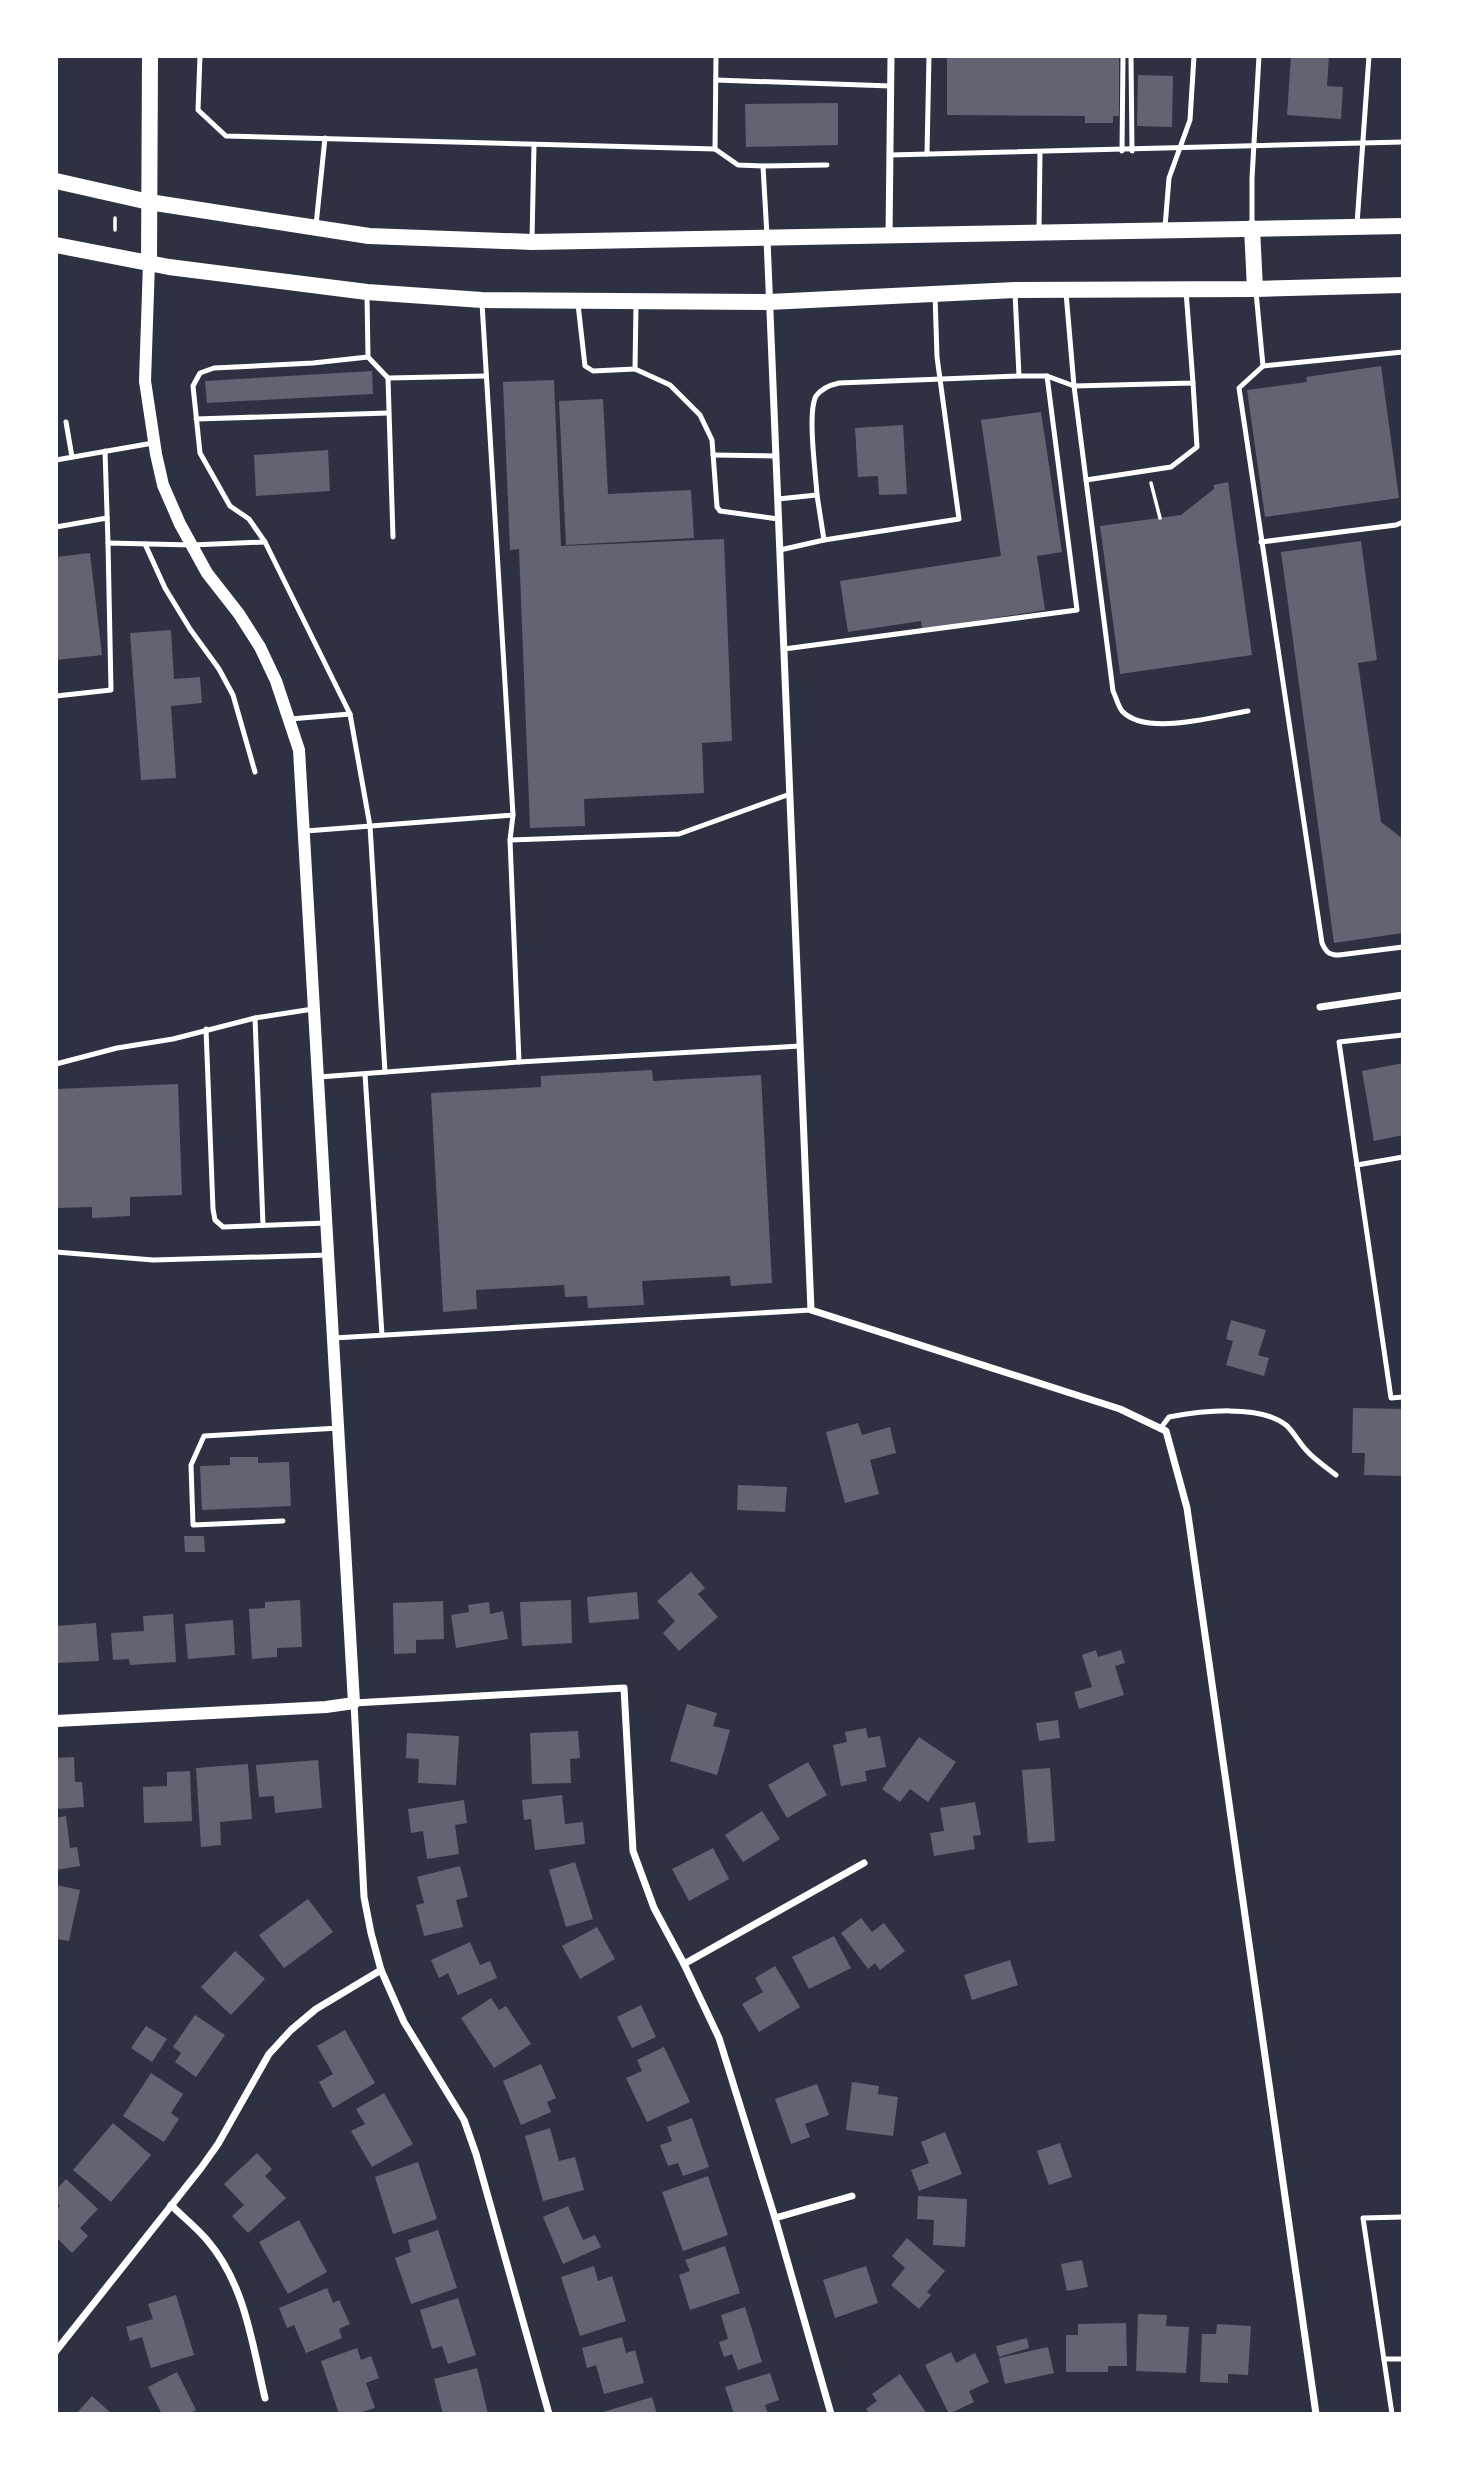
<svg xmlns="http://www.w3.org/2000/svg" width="1459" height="2470" font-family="'Asap Condensed',sans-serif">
<rect width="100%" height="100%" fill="#2d3142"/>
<g fill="#626471">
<path d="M947,56H1119V116H1113V123H1085V116L947,115Z"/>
<path d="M1291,56H1329L1327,86L1343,87L1341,119L1287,115Z"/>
<path d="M1138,75L1173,76L1172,127L1137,126Z"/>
<path d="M838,103V145L746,147L745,104Z"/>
<path d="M1381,366L1399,498L1265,517L1247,390L1307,382L1306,377Z"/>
<path d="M372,371L373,394L207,403L205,381Z"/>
<path d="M554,380L561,546L724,539L732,741L702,743L704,793L584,799L585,826L530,828L519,549L510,550L503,382Z"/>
<path d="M603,399L608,494L691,490L694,538L566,545L559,401Z"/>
<path d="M1041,412L1062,552L1037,556L1045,610L922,629L921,621L848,632L840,581L1001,556L981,420Z"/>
<path d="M903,425L907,494L879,495L878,476L858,477L855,428Z"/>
<path d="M328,450L330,491L256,496L254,455Z"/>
<path d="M1228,482L1252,655L1120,674L1100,526L1181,515L1214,489V485Z"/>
<path d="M1361,541L1377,660L1358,663L1381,822L1403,839V933L1334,943L1281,552Z"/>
<path d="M90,553L102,655L56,660V557Z"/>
<path d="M171,630L174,679L200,677L202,703L171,706L176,778L141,780L130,633Z"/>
<path d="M1403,1063V1135L1374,1141L1362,1071Z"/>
<path d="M652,1070L653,1081L761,1075L772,1283L731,1286L730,1276L642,1281L644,1305L588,1308L587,1296L565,1297L564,1285L476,1290L477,1309L443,1312L431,1093L541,1087V1076Z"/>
<path d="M178,1084L182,1195L130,1197V1216L92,1218V1207L56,1208V1089Z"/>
<path d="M1231,1320L1266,1330L1258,1355L1269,1358L1264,1376L1226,1365L1233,1341L1226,1339Z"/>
<path d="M1353,1408L1403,1409L1402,1476L1364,1475L1365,1453H1352Z"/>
<path d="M858,1423L862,1435L890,1427L896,1453L870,1460L879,1494L845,1503L826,1432Z"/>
<path d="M230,1457H258V1463L289,1462L291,1506L202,1510L200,1466L230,1465Z"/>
<path d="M738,1485L787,1487L785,1512L737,1510Z"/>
<path d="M184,1536H204L205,1552H185Z"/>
<path d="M691,1572L705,1588L698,1594L718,1617L679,1651L663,1633L675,1621L657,1601Z"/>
<path d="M637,1592L639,1619L589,1623L587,1597Z"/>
<path d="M300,1600L302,1647L277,1648V1657L252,1659L249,1609L265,1608V1602Z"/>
<path d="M571,1600L572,1643L522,1646L520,1602Z"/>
<path d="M443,1601L444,1639L416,1640V1653L394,1654L393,1603Z"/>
<path d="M489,1602L490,1614L503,1611L508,1639L456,1648L451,1615L469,1612L468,1605Z"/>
<path d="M173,1614L176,1662L130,1665L129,1659L113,1660L111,1633L144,1631L143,1616Z"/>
<path d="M233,1620L235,1655L188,1659L185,1624Z"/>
<path d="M96,1623L99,1661L56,1663V1626Z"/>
<path d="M1096,1650L1098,1657L1121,1650L1125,1663L1115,1666L1124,1695L1079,1709L1074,1692L1092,1687L1082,1655Z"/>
<path d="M687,1704L717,1713L713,1726L730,1730L717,1775L670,1761Z"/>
<path d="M1058,1720L1060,1738L1039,1741L1036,1723Z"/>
<path d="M866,1728L868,1738L880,1736L886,1767L865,1771L867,1781L841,1786L833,1745L847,1742L845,1732Z"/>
<path d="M578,1731L580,1758L570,1759L571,1783L532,1784L530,1733Z"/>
<path d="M407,1733L459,1736L456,1785L418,1783L419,1759L406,1758Z"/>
<path d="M919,1737L956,1762L928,1802L910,1789L900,1802L882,1789Z"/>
<path d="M74,1757L75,1782H82L84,1807L56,1809V1758Z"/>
<path d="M318,1760L322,1808L275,1813L274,1796L259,1797L256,1765Z"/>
<path d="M808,1762L827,1795L787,1818L768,1785Z"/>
<path d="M248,1764L252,1819L220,1822L221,1845L201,1847L196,1768Z"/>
<path d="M1050,1768L1055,1841L1028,1843L1022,1770Z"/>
<path d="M190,1771L192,1821L144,1823L143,1787L167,1786V1772Z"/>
<path d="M562,1795L565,1824L583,1822L585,1844L535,1850L531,1819L524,1820L522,1800Z"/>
<path d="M464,1800L467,1823L455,1825L459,1854L427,1859L423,1831L411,1833L408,1809Z"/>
<path d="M975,1802L981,1835L973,1836L975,1849L934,1856L930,1833L944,1831L940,1808Z"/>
<path d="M762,1811L780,1839L743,1862L725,1835Z"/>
<path d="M66,1816L70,1848L77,1847L80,1866L56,1870V1818Z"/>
<path d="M713,1848L729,1879L689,1901L672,1869Z"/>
<path d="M575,1862L593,1919L566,1927L549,1870Z"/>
<path d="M460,1866L468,1897L456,1900L463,1927L424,1936L416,1905L424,1903L417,1877Z"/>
<path d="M56,1885L80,1890L69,1941L56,1939Z"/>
<path d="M308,1899L333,1932L284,1968L259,1935Z"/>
<path d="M861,1918L872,1932L884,1923L905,1951L880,1970L875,1963L868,1969L841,1933Z"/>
<path d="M597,1927L615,1959L580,1979L562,1946Z"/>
<path d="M834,1936L851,1968L809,1989L792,1957Z"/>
<path d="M470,1942L480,1965L490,1961L497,1978L458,1995L448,1973L439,1978L431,1960Z"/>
<path d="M235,1951L265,1979L231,2015L201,1987Z"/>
<path d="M1010,1960L1018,1985L972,2000L964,1975Z"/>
<path d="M775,1966L800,2007L759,2032L742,2004L763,1992L755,1978Z"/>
<path d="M491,1998L499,2010L506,2006L531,2044L494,2068L461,2018Z"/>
<path d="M641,2005L656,2037L632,2048L617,2017Z"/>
<path d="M195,2015L225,2035L196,2077L175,2062L181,2053L173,2047Z"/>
<path d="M146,2026L167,2039L152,2062L131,2048Z"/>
<path d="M345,2030L375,2083L333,2108L319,2082L333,2074L317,2046Z"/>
<path d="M664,2047L690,2102L647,2122L626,2078L642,2071L637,2060Z"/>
<path d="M541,2064L556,2098L547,2102L551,2112L521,2125L503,2081Z"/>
<path d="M151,2073L183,2094L171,2113L179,2119L164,2142L123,2116Z"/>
<path d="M852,2082L879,2086L878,2094L898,2097L893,2136L846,2130Z"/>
<path d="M817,2084L829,2115L805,2124L810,2137L791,2144L775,2099Z"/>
<path d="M384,2093L413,2144L372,2167L351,2131L365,2124L356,2109Z"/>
<path d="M692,2118L709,2167L683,2176L678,2163L668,2166L660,2145L672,2141L667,2127Z"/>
<path d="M113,2123L151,2155L111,2202L73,2170Z"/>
<path d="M550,2128L559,2161L575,2157L584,2190L543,2201L525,2136Z"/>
<path d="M945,2132L962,2174L919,2191L911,2170L929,2163L921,2142Z"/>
<path d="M1060,2143L1072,2177L1049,2185L1037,2151Z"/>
<path d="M257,2153L272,2169L265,2176L286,2198L248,2233L232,2216L244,2205L224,2184Z"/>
<path d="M418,2162L437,2219L393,2234L375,2177Z"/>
<path d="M708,2176L728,2235L683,2251L662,2192Z"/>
<path d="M66,2179L98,2209L80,2228L88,2236L72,2253L56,2237V2210L60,2206L56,2202V2190Z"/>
<path d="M918,2196L967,2199L965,2247L933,2245L934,2220L917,2219Z"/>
<path d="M568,2206L583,2240L595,2235L601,2247L563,2264L543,2217Z"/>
<path d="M299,2220L327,2272L288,2294L259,2242Z"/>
<path d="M438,2230L457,2288L411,2304L395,2258L411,2252L408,2240Z"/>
<path d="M907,2238L945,2271L927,2292L931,2295L919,2309L891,2285L905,2268L892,2256Z"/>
<path d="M725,2246L740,2293L690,2310L679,2275L690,2271L685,2260Z"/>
<path d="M1082,2260L1088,2287L1067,2291L1061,2264Z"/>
<path d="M594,2266L598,2281L612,2276L626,2321L580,2336L561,2277Z"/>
<path d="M866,2266L878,2303L835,2318L823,2280Z"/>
<path d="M327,2288L333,2303L339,2300L350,2324L339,2329L342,2338L306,2353L294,2325L287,2328L279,2308Z"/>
<path d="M176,2295L194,2355L151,2368L142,2337L130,2341L126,2327L153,2319L148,2304Z"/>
<path d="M458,2298L476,2355L448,2364L442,2346L432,2349L420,2310Z"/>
<path d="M745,2307L762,2362L738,2370L732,2354L724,2357L719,2342L728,2339L721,2315Z"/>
<path d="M1138,2314L1167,2315L1166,2326L1189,2327L1186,2373L1136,2371Z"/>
<path d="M1126,2323L1127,2366H1108V2372H1066V2335H1078V2324Z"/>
<path d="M1217,2324L1251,2326L1248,2375L1228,2374V2383L1200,2382L1202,2334H1216Z"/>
<path d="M622,2337L626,2353L635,2350L644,2383L604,2394L596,2365L587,2368L582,2348Z"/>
<path d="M1027,2338L1029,2348L999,2357L996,2346Z"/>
<path d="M1048,2347L1054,2373L1005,2384L999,2358Z"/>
<path d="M357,2348L361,2360L371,2356L379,2378L366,2383L375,2408L356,2414H339L321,2361Z"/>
<path d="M951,2352L956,2363L975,2353L989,2382L969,2391L974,2402L949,2414L925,2365Z"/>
<path d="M477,2368L488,2414H443L434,2379Z"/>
<path d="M177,2372L196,2410L189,2414H162L148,2387Z"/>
<path d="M770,2373L779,2400L765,2405L768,2414H734L725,2387Z"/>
<path d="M900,2374L927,2414H870L866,2409L877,2401L872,2394Z"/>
<path d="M92,2396L112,2414H76Z"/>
<path d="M652,2397L657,2414H600V2413Z"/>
</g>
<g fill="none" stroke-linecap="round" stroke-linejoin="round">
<g stroke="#fff" stroke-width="3.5">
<path d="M115,230V218"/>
<path d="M1151,483L1160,518"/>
</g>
<g stroke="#fff" stroke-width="5">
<path d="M200,56L198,110L226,136L715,149L738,165L763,166L767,236"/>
<path d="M1131,56L1132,151"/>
<path d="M716,80L891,86"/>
<path d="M715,149L716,56"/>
<path d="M1122,151L1123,56"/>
<path d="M927,154L929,56"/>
<path d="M890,155L1403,142"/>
<path d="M763,166L827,165"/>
<path d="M1357,224L1369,56"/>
<path d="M316,225L325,138"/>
<path d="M1252,225V178L1259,56"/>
<path d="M1165,227L1169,178L1190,120L1194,56"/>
<path d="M1039,230L1040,152"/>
<path d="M532,240L534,145"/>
<path d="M1256,292L1263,366"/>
<path d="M1015,293L1019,376"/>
<path d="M1066,293L1074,386L1086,480L1171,467L1197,447L1193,383"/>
<path d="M367,295L368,357L388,378L486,376"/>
<path d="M578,304L585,366L593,371L635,369L636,305"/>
<path d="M1403,352L1263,366L1239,388L1322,943C1326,952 1329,955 1339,955L1403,947"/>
<path d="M368,357L313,363L214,368L200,373L193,386L200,453L230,506L249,519L265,542L350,714L370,826L385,1072"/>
<path d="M635,369L670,385L700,415L712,440L717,507L720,511L778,519"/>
<path d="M388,378L393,537"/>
<path d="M196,419L388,413"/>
<path d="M66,422L72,457"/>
<path d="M105,451L108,543"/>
<path d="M713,455L776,456"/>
<path d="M56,460L153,443"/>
<path d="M1086,480L1113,691C1116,697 1118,706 1122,711C1146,737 1216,716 1248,711"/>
<path d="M817,495C816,475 807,412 816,396C822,388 830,385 839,383L1019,376H1047L1074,386L1193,383L1186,291"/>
<path d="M778,499L817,495L824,540L959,519L937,357L935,295"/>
<path d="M56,527L107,518"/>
<path d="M1261,542L1396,525L1403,522"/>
<path d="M145,544L165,588L190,629L219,669L233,695L255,772"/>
<path d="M780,550L824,540"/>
<path d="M784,649L1077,610L1047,376"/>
<path d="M56,696L111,690L108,543L192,545L265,542"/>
<path d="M290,719L350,714"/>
<path d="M306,831L513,815L482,303"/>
<path d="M510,840L679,834L790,794"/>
<path d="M255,1018L263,1225"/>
<path d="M206,1029L213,1209L215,1220L223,1227L326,1223"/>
<path d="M1403,1035L1339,1042L1391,1398L1403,1397"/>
<path d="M519,1062L800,1046"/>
<path d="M56,1064L117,1048L173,1039L255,1018L313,1009"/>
<path d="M365,1074L382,1335"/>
<path d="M319,1077L519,1062L510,840L513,815"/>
<path d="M1357,1165L1403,1157"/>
<path d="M56,1252L153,1260L329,1255"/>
<path d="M334,1338L811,1310"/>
<path d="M1160,1429L1169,1417C1200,1411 1260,1404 1286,1425C1294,1432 1299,1443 1307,1451C1315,1460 1326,1467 1336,1475"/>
<path d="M283,1521L193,1525L191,1465L204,1436L339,1428"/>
<path d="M1384,2359H1403"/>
<path d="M1392,2414L1363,2218L1403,2217"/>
</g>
<g stroke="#fff" stroke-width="7">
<path d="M889,237L891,56"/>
<path d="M767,239L811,1310L1120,1409L1166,1431L1187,1508L1316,2414"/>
<path d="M1320,1007L1403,995"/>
<path d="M684,1964L864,1863"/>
<path d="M171,2205C183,2217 196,2227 207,2240C245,2284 252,2343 265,2398"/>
<path d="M775,2218L852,2196"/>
<path d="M56,2351L201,2168L218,2144L269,2054L291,2030L316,2009L381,1970"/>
<path d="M549,2414L476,2154L464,2120L404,2022L381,1970L371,1933L364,1897L354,1703L624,1688L633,1851L654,1908L684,1964L719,2038L775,2218L831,2414"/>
</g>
<path stroke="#fff" stroke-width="12" d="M56,1721L326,1707L354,1703L299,750L276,681L260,647L239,614L207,573L180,524L163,485L156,454L145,381L149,263"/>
<g stroke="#fff" stroke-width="16">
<path d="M56,181L149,202L369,236L532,242L1403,226"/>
<path d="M1252,228L1255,289"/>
<path d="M56,245L169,267L367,292L482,300L769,302L1015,290L1255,289L1403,285"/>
<path d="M149,263L150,56"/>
</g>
</g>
<rect width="1459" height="2470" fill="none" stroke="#ffffff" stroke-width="116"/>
</svg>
